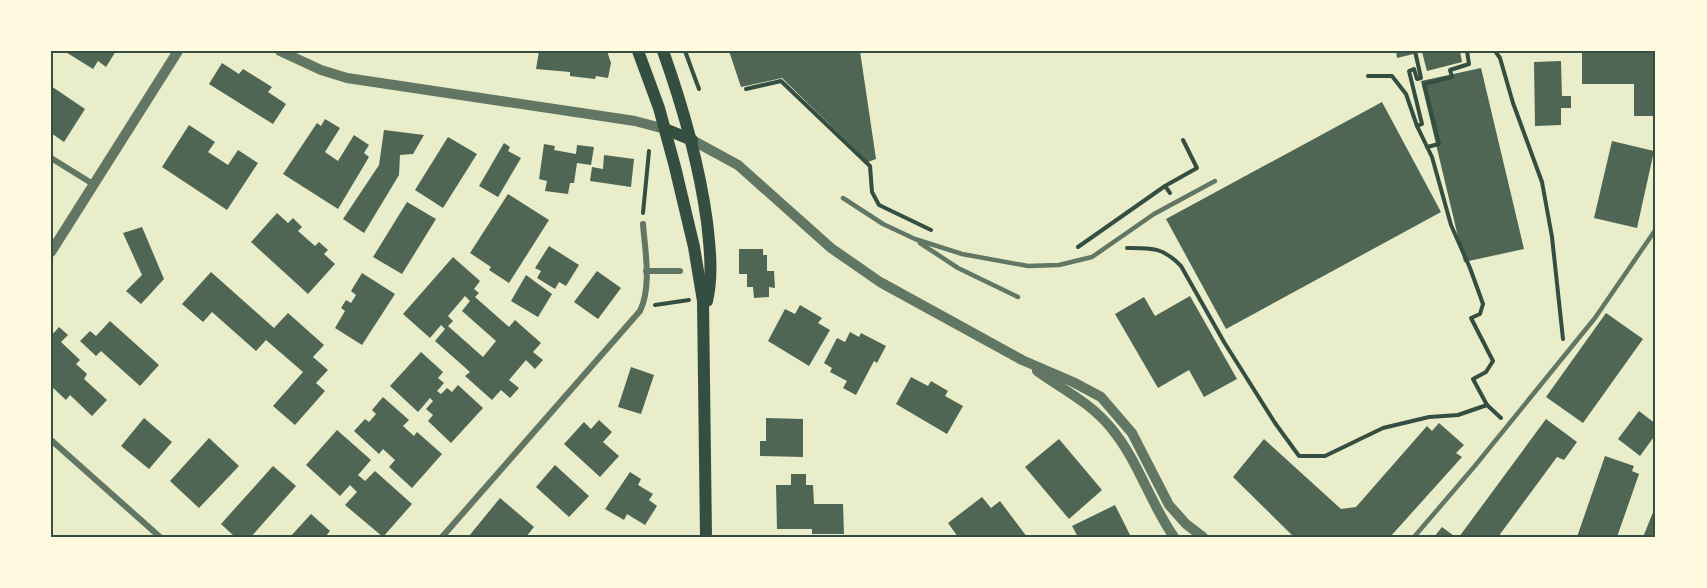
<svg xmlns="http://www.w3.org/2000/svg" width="1707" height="588" font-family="Poppins,sans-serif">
<rect width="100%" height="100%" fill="#e9edc9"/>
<g fill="#4f6655" fill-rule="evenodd">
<path d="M64,51H116L106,67L98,61L93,69Z"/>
<path d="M539,51H607L611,63L608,78L596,76L595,79L570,76V72L536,69Z"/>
<path d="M729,51H860L876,159L868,162L782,78L741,87Z"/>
<path d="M1396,51H1460L1462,62L1427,71L1422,52L1397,58Z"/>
<path d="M1582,51H1656V116H1634V84H1582Z"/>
<path d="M1561,61L1562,96H1571V108H1561V125L1535,126L1534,62Z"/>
<path d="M222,63L239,74L243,69L272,87L268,92L286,104L273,124L209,84Z"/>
<path d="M1481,68L1524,249L1464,262L1421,81Z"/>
<path d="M51,86L85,109L64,142L51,133Z"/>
<path d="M1382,102L1441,212L1226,329L1166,219Z"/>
<path d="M325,119L340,128L325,152L338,161L354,135L369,145L364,153L369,157L338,209L283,174L317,123L321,126Z"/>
<path d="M189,125L215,142L208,152L228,165L238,150L258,163L227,210L162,167Z"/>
<path d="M384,130L424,135L413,154L400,155L399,175L364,233L343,219L379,165Z"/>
<path d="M448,137L477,154L443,208L415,190Z"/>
<path d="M1612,141L1654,151L1637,228L1594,218Z"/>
<path d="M504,143L510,147L508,151L521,158L498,197L479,186Z"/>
<path d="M544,144L555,146L554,150L576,154L577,145L594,147L591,165L577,163L574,183H570L568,194L545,191L547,181L539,179Z"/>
<path d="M604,155L634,159L631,187L590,181L592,167L603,169Z"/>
<path d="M508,194L549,220L509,283L489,270L491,267L470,253Z"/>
<path d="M407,202L436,219L402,274L373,257Z"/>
<path d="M277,213L288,223L293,218L302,227L298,231L315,246L319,242L328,250L324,254L335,264L308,294L251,242Z"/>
<path d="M142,227L164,279L141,304L126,291L142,275L123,233Z"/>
<path d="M549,246L579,265L566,286L559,282L555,289L537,278L541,271L535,268Z"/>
<path d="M739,249H763V255H767V271H774L775,288L769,287V297L754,298L753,287H747V274H739Z"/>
<path d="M453,257L480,281L474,289L479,293L475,297L509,327L515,320L541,343L533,352L543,360L535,369L526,360L509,380L519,388L510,398L501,390L492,400L465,376L470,372L435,341L445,329L441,325L430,338L403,314ZM465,296L470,301L462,311L496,341L483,357L448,326L453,321L448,316Z"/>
<path d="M597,271L621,288L598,319L574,302Z"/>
<path d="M211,272L274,328L288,313L324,345L313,357L328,370L316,383L325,391L295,425L273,406L303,372L266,340L256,351L212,312L203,322L182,304Z"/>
<path d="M362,273L395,294L362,345L335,328L345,311L341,308L346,300L351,303L356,295L351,291Z"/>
<path d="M526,275L552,294L538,317L511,301Z"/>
<path d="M1190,296L1237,379L1204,397L1189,370L1158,388L1115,314L1144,297L1155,316Z"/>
<path d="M800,305L822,318L818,323L830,330L809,366L768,341L785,309L795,314Z"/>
<path d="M1606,313L1643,339L1583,423L1546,397Z"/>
<path d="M110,321L159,365L140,386L101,351L96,356L80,341L90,331L96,336Z"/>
<path d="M59,327L68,335L61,342L80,360L76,364L87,374L84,379L107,400L92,416L70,395L66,400L51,386V336Z"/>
<path d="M850,332L859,337L861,333L886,346L877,363L874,361L856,395L843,388L847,381L830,372L832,368L824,363L837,338L845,342Z"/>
<path d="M421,352L443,372L438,378L444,383L437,391L441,394L447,388L452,392L458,385L483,408L451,443L428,421L433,415L426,409L433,401L430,398L418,412L390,386Z"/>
<path d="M631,367L654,375L641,414L618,407Z"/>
<path d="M911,377L928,386L931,381L948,391L945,396L963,406L947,434L896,404Z"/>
<path d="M383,397L409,420L403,426L414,436L417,432L442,454L412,488L389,467L395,460L383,449L379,454L354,431L365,419L369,422L376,414L372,410Z"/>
<path d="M1639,411L1656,424V434L1640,456L1618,439Z"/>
<path d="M144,418L172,442L149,469L121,446Z"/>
<path d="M766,418L803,419V457L760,456V441H766Z"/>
<path d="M1546,419L1577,442L1564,460L1557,457L1498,537H1459Z"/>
<path d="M599,420L612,432L603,442L619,456L600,477L564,444L584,422L591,429Z"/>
<path d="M1439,423L1464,445L1456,453L1462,457L1390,537H1294L1233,477L1264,439L1341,509L1356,507L1427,426L1432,431Z"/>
<path d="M337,430L371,460L358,475L365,481L375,471L412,504L383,537L345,505L357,492L350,485L340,496L306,465Z"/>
<path d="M209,438L239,466L199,508L170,481Z"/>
<path d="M1059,439L1102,490L1069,519L1025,467Z"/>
<path d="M1605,456L1634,466L1632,471L1639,474L1617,537H1577Z"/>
<path d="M555,465L589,496L569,517L536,487Z"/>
<path d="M273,466L296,486L251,537H235L221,524Z"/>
<path d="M630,472L641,479L638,485L653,494L649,500L657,506L645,525L627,514L624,520L605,509Z"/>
<path d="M791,474H806V485H813L814,504H843L844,534H812V529H777L776,485H791Z"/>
<path d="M982,497L991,508L1000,501L1027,537H958L948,523Z"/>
<path d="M500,498L534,527L526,537H471L469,536Z"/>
<path d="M1115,505L1131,537H1078L1072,526Z"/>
<path d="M1656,505V537H1643Z"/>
<path d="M311,514L330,531L325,537H290Z"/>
<path d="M1442,527L1454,536L1453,537H1434Z"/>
</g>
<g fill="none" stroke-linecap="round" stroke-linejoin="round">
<g stroke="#344e41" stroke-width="4">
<path d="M685,51L699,89"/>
<path d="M1415,51L1421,78L1417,79L1414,69L1409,71L1422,124L1417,126"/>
<path d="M1495,51L1500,58L1513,103L1542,182L1552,237L1563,339"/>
<path d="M1368,76H1392L1406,94L1417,126L1432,157L1451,225L1470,268L1483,304L1480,314L1471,318L1493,361L1486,372L1473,379L1487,405L1501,418"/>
<path d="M746,89L781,81L870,166L872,192L879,205L931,230"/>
<path d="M1427,147L1439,144L1424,84L1452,77L1450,70L1469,64L1467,51"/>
<path d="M1165,186L1197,168L1183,140"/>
<path d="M643,213L649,151"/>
<path d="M1078,247L1165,186L1170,193"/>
<path d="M1127,248C1151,248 1163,247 1181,266L1224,342L1275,423L1299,456H1325L1383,428L1429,417L1458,415L1487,405"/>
<path d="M655,305L689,300"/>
</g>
<g stroke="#617663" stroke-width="4.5">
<path d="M843,198L883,224L915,239L962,254L1028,266L1059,265L1092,257L1154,214L1215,181"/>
<path d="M920,243L958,268L1018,297"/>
<path d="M1414,537L1474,467L1595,318L1656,229"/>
</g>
<g stroke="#617663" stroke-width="6">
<path d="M51,158L93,184"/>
<path d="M646,271H680"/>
<path d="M51,440L160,537"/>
<path d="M442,537L640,311C652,286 645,251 643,224"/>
</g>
<g stroke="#617663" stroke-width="10">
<path d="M280,51L321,70L347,78L635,121L665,129"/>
<path d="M692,140L738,165L831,248L880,282L1022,360L1073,382L1101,397L1132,433L1169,505L1186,524L1203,537"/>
<path d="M51,252L178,51"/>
<path d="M1037,371C1062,389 1091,403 1111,428C1138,460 1150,503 1174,537"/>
</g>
<g stroke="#344e41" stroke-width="12">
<path d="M638,51L659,108L675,167L694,247L703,301L706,537"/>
<path d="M663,51C683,107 699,163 707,222C710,248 713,276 707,301"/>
<path d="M665,129L692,140"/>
</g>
</g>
<rect width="1707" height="588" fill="none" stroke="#fefae0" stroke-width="105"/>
<rect x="52" y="52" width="1602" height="484" fill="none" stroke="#344e41" stroke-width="2"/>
</svg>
